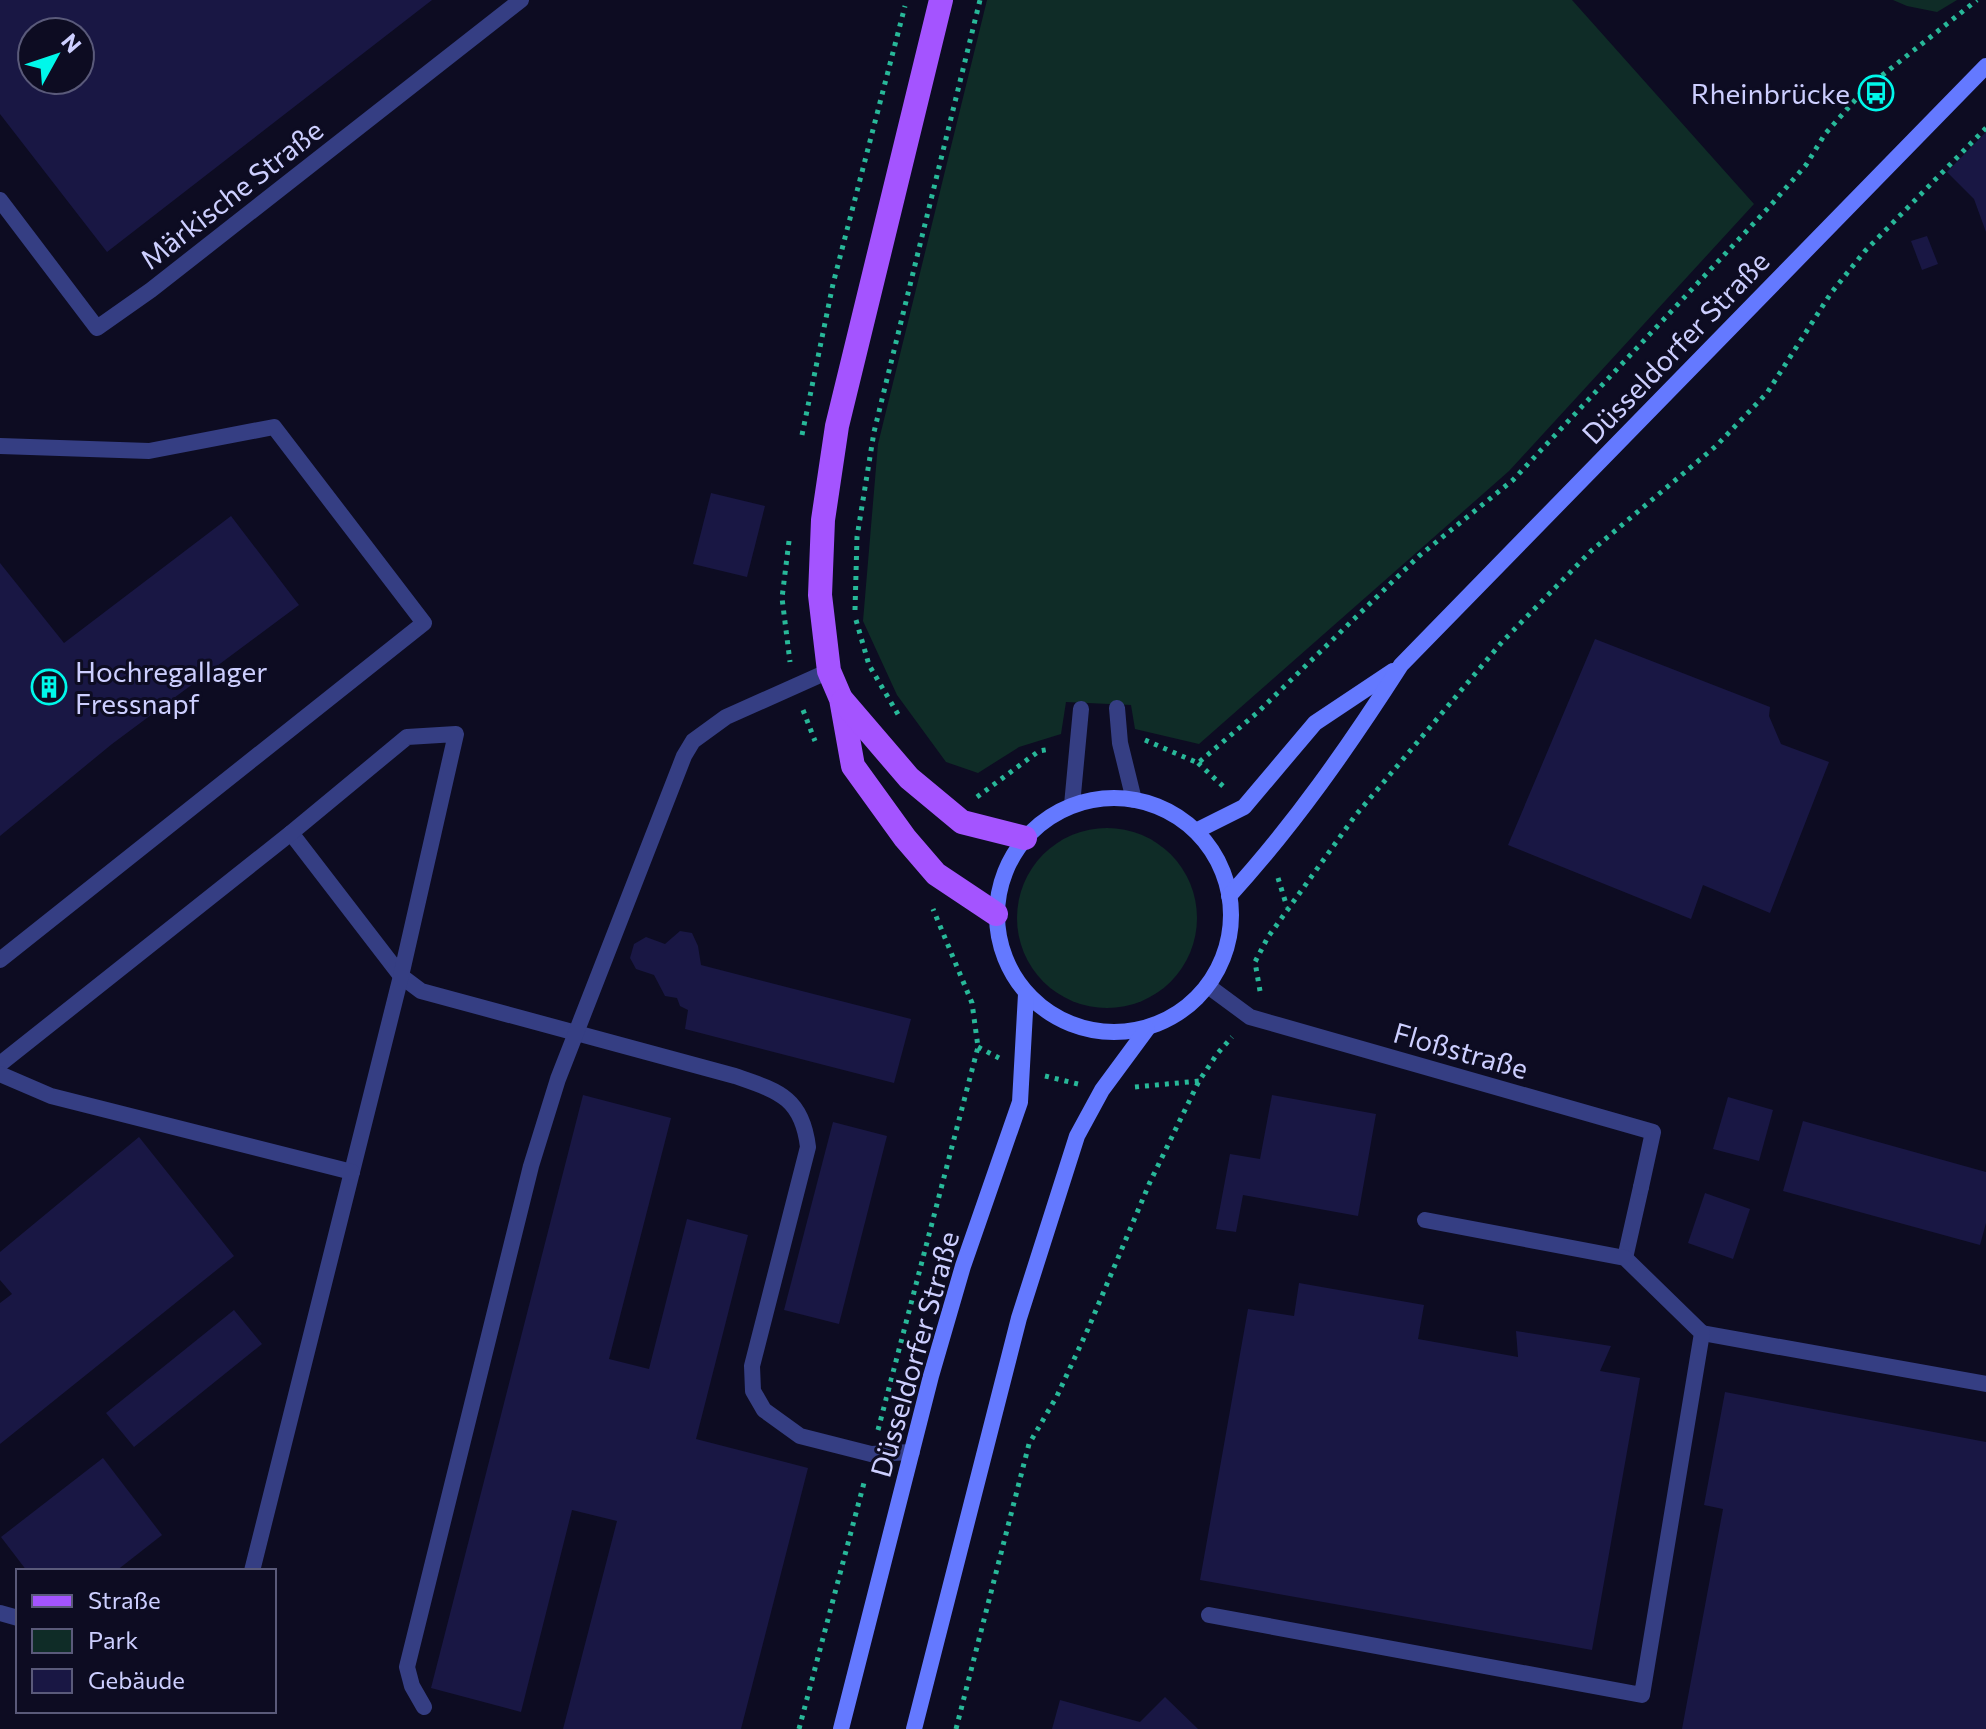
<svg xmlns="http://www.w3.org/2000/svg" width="1986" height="1729" font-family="Commissioner,sans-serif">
<rect width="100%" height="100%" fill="#0d0c22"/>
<g fill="#0f2c27">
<path d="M987,0H1572L1754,204L1509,471L1199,744L1135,729L1131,705L1066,702L1061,734L1019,747L978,773L946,762L897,695L863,621L878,444Z"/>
<path d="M1893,0H1957L1937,12L1907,6Z"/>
<circle cx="1107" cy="918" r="90"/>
</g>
<g fill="#191744" fill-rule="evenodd">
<path d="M0,0H432L107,252L0,114ZM32,32H80V80H32Z"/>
<path d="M1986,132V232L1974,199L1947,172Z"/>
<path d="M1927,236L1938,264L1922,270L1911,241Z"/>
<path d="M711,493L765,506L747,577L693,564Z"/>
<path d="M231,516L299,605L112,744L0,836V563L64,643Z"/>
<path d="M1595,639L1770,707L1769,716L1781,744L1829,762L1770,913L1703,885L1691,919L1508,845Z"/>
<path d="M680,931L692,933L698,946L701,965L911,1019L894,1083L685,1029L688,1010L680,1006L677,998L665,996L654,975L636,969L630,958L634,944L646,937L665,944Z"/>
<path d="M583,1095L671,1118L609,1359L649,1369L687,1219L748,1235L696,1439L808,1468L741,1729H563L617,1521L572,1510L521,1712L431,1688Z"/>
<path d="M1272,1095L1376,1114L1358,1216L1243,1195L1236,1232L1216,1229L1230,1154L1260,1159Z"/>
<path d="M1728,1097L1773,1110L1759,1161L1713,1149Z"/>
<path d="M1803,1121L1986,1172V1223L1980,1245L1783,1191Z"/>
<path d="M833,1122L887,1136L839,1324L784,1310Z"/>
<path d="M139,1137L234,1256L0,1444V1303L12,1294L0,1280V1252Z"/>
<path d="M1705,1193L1750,1209L1733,1259L1688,1243Z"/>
<path d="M1299,1283L1424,1305L1418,1339L1518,1357L1516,1331L1611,1346L1600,1371L1640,1378L1592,1650L1200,1580L1248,1309L1294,1316Z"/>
<path d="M234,1310L262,1344L134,1447L106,1413Z"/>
<path d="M1725,1392L1986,1442V1729H1682L1723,1509L1704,1505Z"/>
<path d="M103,1458L162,1535L116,1571H27L1,1537Z"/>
<path d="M1165,1697L1198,1729H1052L1060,1700L1140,1722Z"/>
</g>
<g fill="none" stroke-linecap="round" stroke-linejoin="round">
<g stroke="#28b899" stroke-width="5" stroke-dasharray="4 6" stroke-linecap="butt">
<path d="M802,435L833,284L905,6"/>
<path d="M789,541L782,598L790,662"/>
<path d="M855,610L857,537L874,432L980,0"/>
<path d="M856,620L869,665L899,716"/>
<path d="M803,710L815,741"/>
<path d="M1145,740L1198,763L1258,712L1419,556L1513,480L1771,205L1806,165L1825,134L1865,89L1977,0"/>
<path d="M1198,763L1225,788"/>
<path d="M977,797L1039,751L1051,749"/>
<path d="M1278,878L1287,907"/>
<path d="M1260,991L1255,962L1268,937L1355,816L1502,642L1591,551L1716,446L1767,393L1831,293L1865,251L1986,128"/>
<path d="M978,1047L999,1058"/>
<path d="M1045,1076L1078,1084"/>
<path d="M1135,1087L1199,1081"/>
<path d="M878,1430L978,1047L972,1003L933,909"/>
<path d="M799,1729L865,1479"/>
<path d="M956,1729L1029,1444L1057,1396L1088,1329L1150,1182L1199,1081L1217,1054L1232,1037"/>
</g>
<g stroke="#353e83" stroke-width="16">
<path d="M0,200L97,328L151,290L521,0"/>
<path d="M0,446L149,451L274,427L424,623L0,960"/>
<path d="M1117,708L1120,743L1134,800"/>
<path d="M1072,805L1081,709"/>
<path d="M291,833L401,976L421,991L735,1076C778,1091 802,1097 808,1147L752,1366L753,1391L764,1410L800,1436L871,1454L912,1452"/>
<path d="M0,1064L291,833L407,737L456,734L401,976L252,1571"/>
<path d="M0,1074L51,1096L352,1172"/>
<path d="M1625,1258L1641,1187"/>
<path d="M1702,1333L1986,1384"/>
<path d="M0,1613L18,1618"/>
<path d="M1209,1615L1642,1695L1702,1333L1625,1258L1425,1220"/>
<path d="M424,1707L412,1686L407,1667L531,1166L558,1079L684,756L693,741L726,717L829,671"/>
</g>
<path stroke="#353e83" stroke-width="16" d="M1208,986L1250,1017L1653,1132L1641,1187"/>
<g stroke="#6479ff" stroke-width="16">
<circle cx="1114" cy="915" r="117"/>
<path d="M1196,831L1244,807L1315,723L1393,671"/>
<path d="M1229,896C1294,825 1349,746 1401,665L1986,66"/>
<path d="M841,1729L931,1376L963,1266L1020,1102L1026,994"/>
<path d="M914,1729L1019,1318L1077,1136L1102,1090L1147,1029"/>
</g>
<g stroke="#a454ff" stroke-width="24">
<path d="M941,0L837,426L823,520L820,595L829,671L841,699L853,766L905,838L936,874L996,914"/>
<path d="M843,701L909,778L962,822L1025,838"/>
</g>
</g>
<defs>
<g id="bus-ring" transform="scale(1.8)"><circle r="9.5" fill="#0d0c22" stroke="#00f8ea" stroke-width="1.5"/><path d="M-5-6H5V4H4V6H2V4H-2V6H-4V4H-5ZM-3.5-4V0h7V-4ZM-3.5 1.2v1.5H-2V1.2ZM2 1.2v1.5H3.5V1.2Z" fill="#00f8ea"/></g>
<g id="building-ring" transform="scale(1.8)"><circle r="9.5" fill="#0d0c22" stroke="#00f8ea" stroke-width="1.5"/><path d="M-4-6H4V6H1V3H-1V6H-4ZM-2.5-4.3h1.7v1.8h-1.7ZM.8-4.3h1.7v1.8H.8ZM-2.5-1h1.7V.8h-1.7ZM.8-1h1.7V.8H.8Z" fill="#00f8ea"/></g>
</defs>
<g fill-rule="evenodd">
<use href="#bus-ring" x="1876" y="93"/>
<use href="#building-ring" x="49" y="687"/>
</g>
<g text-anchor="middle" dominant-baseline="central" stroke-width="6" stroke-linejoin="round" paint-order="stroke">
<g font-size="28" fill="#cdcfff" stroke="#0d0c22" text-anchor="end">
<text x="1850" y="93">Rheinbrücke</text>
<text x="75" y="671" text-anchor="start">Hochregallager<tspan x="75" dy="32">Fressnapf</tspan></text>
</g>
<g font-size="28" fill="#cdcfff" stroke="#0d0c22">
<text transform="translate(231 194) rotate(-38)">Märkische Straße</text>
<text transform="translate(1675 347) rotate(-46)">Düsseldorfer Straße</text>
<text transform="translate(1461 1050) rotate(16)">Floßstraße</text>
<text transform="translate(914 1354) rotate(-74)">Düsseldorfer Straße</text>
</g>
</g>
<rect x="16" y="1569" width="260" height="144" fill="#0d0c22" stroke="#5a5a7a" stroke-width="2"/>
<rect x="32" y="1595" width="40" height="12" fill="#a454ff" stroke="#5a5a7a" stroke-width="2"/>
<text x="88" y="1609" font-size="24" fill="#cdcfff">Straße</text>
<rect x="32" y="1629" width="40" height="24" fill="#0f2c27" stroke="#5a5a7a" stroke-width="2"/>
<text x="88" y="1649" font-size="24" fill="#cdcfff">Park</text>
<rect x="32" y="1669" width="40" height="24" fill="#191744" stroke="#5a5a7a" stroke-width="2"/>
<text x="88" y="1689" font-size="24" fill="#cdcfff">Gebäude</text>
<g transform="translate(56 56) rotate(50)"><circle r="38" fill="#0d0c22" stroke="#5a5a7a" stroke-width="2"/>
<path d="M0-6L14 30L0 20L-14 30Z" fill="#00f8ea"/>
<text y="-12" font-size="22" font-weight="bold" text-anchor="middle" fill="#cdcfff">N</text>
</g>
</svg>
